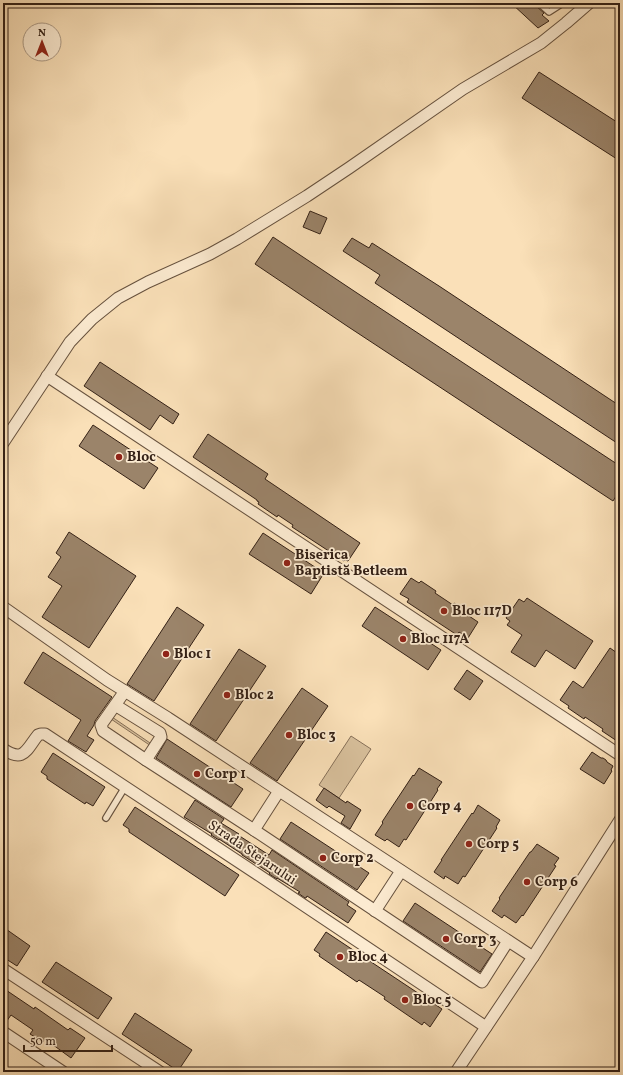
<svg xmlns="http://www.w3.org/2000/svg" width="623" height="1075" font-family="Vollkorn,serif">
<rect width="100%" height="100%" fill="#fae0b8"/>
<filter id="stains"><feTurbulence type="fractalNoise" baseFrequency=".005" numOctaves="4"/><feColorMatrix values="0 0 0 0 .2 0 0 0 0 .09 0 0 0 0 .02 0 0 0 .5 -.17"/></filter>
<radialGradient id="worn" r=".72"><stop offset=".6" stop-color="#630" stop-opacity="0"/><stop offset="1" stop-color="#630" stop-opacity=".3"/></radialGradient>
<g fill="#d8c09c" stroke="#867059">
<path d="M112,717L153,745L151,746L111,719Z"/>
<path d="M351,736L371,749L339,798L319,785Z"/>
</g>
<g fill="#9b846a" stroke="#342116">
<path d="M511,3H535L536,6L544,13L542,15L549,21L538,28Z"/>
<path d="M539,72L620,124V161L522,98Z"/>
<path d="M310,211L327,218L320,234L303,227Z"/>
<path d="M273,237L357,293L620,466V490L613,501L347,326L255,264Z"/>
<path d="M352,238L369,248L372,243L439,286L620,406V445L375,283L380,275L343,251Z"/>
<path d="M100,362L179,414L173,424L160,415L150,430L84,386Z"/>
<path d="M93,425L158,468L144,489L79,446Z"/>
<path d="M208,434L268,474L265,479L360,543L348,561L345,560L344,561L292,527L293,525L278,515L277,517L258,504L259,502L257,501V500L193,457Z"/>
<path d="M69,532L136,576L89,648L42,617L62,586L48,577L61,557L56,553Z"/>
<path d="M263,533L324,573L311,594L249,554Z"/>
<path d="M411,578L419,583L421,581L436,591L435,593L453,605L454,603L471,614L469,616L478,622L468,638L459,632L457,635L407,602L409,599L400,594Z"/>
<path d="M527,598L593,641L575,669L546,650L535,667L511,652L522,635L507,625L510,621L506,618L519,599L524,602Z"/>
<path d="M177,607L204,625L154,701L127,684Z"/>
<path d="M375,607L441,650L428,670L362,626Z"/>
<path d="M610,648L620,655V743L602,731L603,729L585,717L584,719L568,708L569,706L560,700L573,681L583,688Z"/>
<path d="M239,649L266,666L216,741L190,724Z"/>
<path d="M43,652L112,697L95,721L94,725L87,736L94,740L86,752L68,741L81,720L24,683Z"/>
<path d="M467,670L483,681L470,700L454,689Z"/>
<path d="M302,688L328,706L277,781L250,763Z"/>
<path d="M167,739L243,789L231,807L156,758Z"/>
<path d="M592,752L601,758H603L606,760L607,762L613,766L611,770L612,771L604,784L580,769Z"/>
<path d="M53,753L105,787L93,806L86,802L85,804L65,791L47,779V776L41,772Z"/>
<path d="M419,768L442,782L437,789L438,790L406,840L404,839L399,847L387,839L385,841L375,835L383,823L382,822L413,775L414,776Z"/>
<path d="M324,788L346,803L347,801L361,810L350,829L341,823L345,816L329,806L327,808L316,800Z"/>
<path d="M195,800L224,819L221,823L239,834L238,835L269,855L272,850L349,902L347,905L356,911L348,923L307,896L306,898H305L298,893L300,892L277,878V879L269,874L270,873L242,855V854L219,839V840L211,835L212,834L184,817Z"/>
<path d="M478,805L500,820L496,827L497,828L465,877L463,876L458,884L445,876L444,879L434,872L442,860H441L472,813L473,814Z"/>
<path d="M135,807L239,875L225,896L129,832V829L123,825Z"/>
<path d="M291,822L369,873L357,890L280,839Z"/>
<path d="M537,844L559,858L554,865L556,866L523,916L522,915L516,923L504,915L502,918L492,911L500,899L499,898L530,852H531Z"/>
<path d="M415,903L492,954L480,972L403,921Z"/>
<path d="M3,927L30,946L17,966L3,957Z"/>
<path d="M326,932L442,1009L430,1027L424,1022L422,1025L384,999L385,997L359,980L357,982L319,956L320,954L314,950Z"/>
<path d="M56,962L112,998L98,1019L42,982Z"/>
<path d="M3,988L34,1009L35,1007L68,1030L70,1028L85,1038L71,1058L45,1039L43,1042L30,1034L33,1030L11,1015L4,1025H3Z"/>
<path d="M135,1013L192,1050L178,1071L122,1034Z"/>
</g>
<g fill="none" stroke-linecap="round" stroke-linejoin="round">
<g stroke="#66513e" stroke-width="8">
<g id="lane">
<path d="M539,3L549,12L563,3"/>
<path d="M106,818L125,787"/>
</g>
</g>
<g stroke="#66513e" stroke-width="13">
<g id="street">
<path d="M47,376L620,755"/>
<path d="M3,443L70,342L92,319L118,298L148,282L210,254L237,239L307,196L349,168L463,89L541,43L566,23L589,3"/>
<path d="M3,607L107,680L168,718L533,957"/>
<path d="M115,705L160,733L161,737L146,760L103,731L101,725L125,691"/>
<path d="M3,749C24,763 26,750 38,735L41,734H45L257,874L486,1027"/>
<path d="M146,760L254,830L482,982L508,941"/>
<path d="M254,830L279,791"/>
<path d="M375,911L401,871"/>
<path d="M3,969L160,1072"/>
<path d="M3,1032L63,1072"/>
<path d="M456,1072L533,957L620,820"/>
</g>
</g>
<use href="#lane" stroke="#fcebd1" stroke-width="5.5"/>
<use href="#street" stroke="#fcebd1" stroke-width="11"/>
</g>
<g fill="#8f2418" stroke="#fcebd1" stroke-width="1.5">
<circle cx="119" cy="457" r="4"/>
<circle cx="287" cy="563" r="4"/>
<circle cx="444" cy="611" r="4"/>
<circle cx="403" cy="639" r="4"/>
<circle cx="166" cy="654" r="4"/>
<circle cx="227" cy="695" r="4"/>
<circle cx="289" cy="735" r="4"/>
<circle cx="197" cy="774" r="4"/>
<circle cx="410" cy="806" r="4"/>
<circle cx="469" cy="844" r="4"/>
<circle cx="323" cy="858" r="4"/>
<circle cx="527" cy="882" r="4"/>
<circle cx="446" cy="939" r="4"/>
<circle cx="340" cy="957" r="4"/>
<circle cx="405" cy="1000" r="4"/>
</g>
<g text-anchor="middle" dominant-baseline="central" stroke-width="3.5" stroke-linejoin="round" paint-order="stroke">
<g font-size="14" font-weight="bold" fill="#342116" stroke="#fcebd1" text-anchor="start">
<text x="127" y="457">Bloc</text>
<text x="295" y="555">Biserica<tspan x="295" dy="16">Baptistă Betleem</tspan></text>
<text x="452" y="611">Bloc 117D</text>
<text x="411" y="639">Bloc 117A</text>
<text x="174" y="654">Bloc 1</text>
<text x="235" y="695">Bloc 2</text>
<text x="297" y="735">Bloc 3</text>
<text x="205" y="774">Corp 1</text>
<text x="418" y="806">Corp 4</text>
<text x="477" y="844">Corp 5</text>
<text x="331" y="858">Corp 2</text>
<text x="535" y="882">Corp 6</text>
<text x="454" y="939">Corp 3</text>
<text x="348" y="957">Bloc 4</text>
<text x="413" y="1000">Bloc 5</text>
</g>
<g font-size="14" fill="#342116" stroke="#fcebd1">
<text transform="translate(252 853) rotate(34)">Strada Stejarului</text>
</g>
</g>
<rect width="623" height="1075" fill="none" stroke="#fae0b8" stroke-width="16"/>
<rect x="4" y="4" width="615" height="1067" fill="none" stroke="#342116" stroke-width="2"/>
<rect x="8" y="8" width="607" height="1059" fill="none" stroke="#342116"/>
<g transform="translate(42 42)"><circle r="19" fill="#fcebd1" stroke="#ac9a86"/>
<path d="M0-3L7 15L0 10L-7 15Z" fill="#8f2418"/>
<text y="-6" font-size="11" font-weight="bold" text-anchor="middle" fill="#342116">N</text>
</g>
<path d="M24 1045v6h88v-6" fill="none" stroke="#342116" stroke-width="2"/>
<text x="30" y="1045" font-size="12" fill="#342116" stroke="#fcebd1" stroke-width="3" paint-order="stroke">50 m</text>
<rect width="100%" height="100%" filter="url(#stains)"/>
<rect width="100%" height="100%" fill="url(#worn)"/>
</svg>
